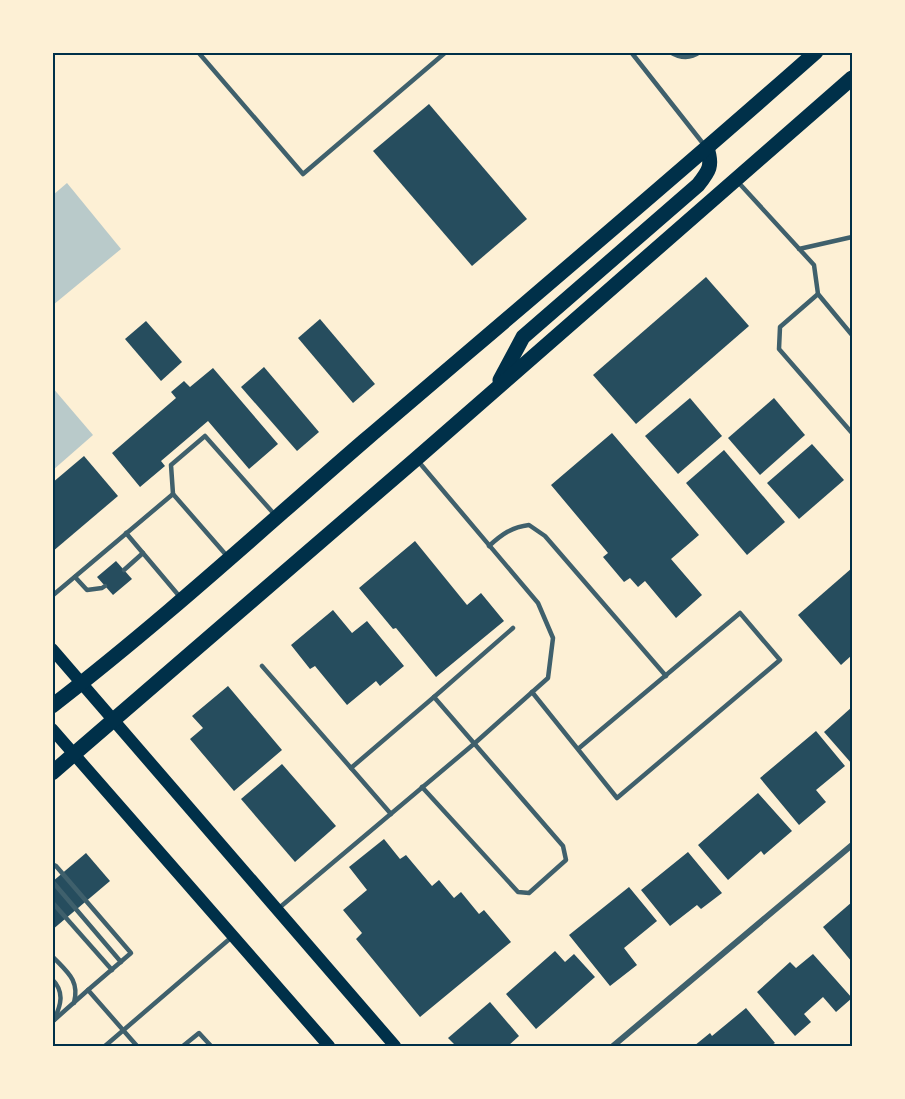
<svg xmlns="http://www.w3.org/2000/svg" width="905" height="1099" font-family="Figtree,sans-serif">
<rect width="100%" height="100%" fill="#fdf0d5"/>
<g fill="#b9caca">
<path d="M67,183L121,249L53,305V195Z"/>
<path d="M52,387L93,435L53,470H52Z"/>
</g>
<g fill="#264d5e">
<path d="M429,104L527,219L472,266L373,151Z"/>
<path d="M706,277L749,326L636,424L593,375Z"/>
<path d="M320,319L375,384L353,403L298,338Z"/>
<path d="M146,321L182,362L161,381L125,339Z"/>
<path d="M264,367L319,432L297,451L241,387Z"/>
<path d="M213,368L278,444L249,469L208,421L161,461L165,466L140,487L112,453L176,398L171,392L184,381L190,387Z"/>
<path d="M690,398L722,436L678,474L645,436Z"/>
<path d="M774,398L805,435L760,475L728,438Z"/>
<path d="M612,433L699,535L671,559L702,595L676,618L645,581L638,587L630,578L624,582L603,557L608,553L551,485Z"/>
<path d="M812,444L844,480L799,519L767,483Z"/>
<path d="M724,450L785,522L747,555L686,483Z"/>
<path d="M84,456L118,496L52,552V483Z"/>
<path d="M415,541L467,605L481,593L504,621L436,677L396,628L393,629L359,588Z"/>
<path d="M116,561L132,579L113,595L97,577Z"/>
<path d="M852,568V655L841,665L798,615Z"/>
<path d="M333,610L352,633L367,621L404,666L380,686L376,681L347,705L315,666L310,669L291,645Z"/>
<path d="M228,686L282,750L234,791L190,739L203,728L192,716Z"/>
<path d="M852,707V764L824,732Z"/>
<path d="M816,731L845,766L816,790L826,802L799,825L760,778Z"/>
<path d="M282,764L336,826L295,862L241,799Z"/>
<path d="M758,793L792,831L764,855L761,851L728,880L698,845Z"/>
<path d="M384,839L400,859L406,855L432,886L439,880L454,898L461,892L479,914L484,910L511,942L420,1017L356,939L362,933L343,910L367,890L349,867Z"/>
<path d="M688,852L722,893L701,909L697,905L670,926L641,890Z"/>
<path d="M86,853L110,881L52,930V882Z"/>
<path d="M629,887L657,921L624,948L637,965L610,986L569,935Z"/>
<path d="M852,902V962L823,927Z"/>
<path d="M555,951L565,962L574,954L595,977L536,1029L506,994Z"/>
<path d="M813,954L852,998L836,1012L823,997L804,1014L811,1022L795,1036L757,992L790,962L796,968Z"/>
<path d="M490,1002L519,1036L508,1046H456L448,1038Z"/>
<path d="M746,1008L775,1043L770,1046H694L710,1033L712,1036Z"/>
</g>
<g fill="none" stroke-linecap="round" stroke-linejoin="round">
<g stroke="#3f606c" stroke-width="4.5">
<path d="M198,52L303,174L446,52"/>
<path d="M631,52L705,146"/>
<path d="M670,52C680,58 690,59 700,52"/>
<path d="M738,182L814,265L818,294L852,335"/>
<path d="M799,249L852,237"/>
<path d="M818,294L780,327L779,349L852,433"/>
<path d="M173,494L171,465L205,436L275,515"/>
<path d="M126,533L180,597"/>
<path d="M489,546C502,534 512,527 529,525L545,536L666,676"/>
<path d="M124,570L143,553"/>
<path d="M75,577L87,590L102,588L105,586"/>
<path d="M52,596L173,494L227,556"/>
<path d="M262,666L351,768L434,697L563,846L566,860L529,893L518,892L422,787"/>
<path d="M532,692L617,798L780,660L740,613L578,749"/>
<path d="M434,697L513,628"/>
<path d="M351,768L391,814"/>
<path d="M52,864L56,866L131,953L88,990"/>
<path d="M52,881L121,962"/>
<path d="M52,902L112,970"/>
<path d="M279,908L475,743L548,678L553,638L538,603L418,461"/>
<path d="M52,956C67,972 80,980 74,1003"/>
<path d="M52,979C65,992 61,1005 54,1020"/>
<path d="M52,1022L88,990L137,1046"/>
<path d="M105,1046L233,936"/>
<path d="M183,1046L199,1033L211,1046"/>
</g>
<path stroke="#3f606c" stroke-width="6" d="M613,1046L852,845"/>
<g stroke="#003049" stroke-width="12">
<path d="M52,649L395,1046"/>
<path d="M52,729L329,1046"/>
</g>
<g stroke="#003049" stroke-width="15">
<path d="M500,380L523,337L698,185C709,171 713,166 707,148"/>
<path d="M52,706C160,623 261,530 364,441C515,312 667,184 816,52"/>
<path d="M52,773L416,459L852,78"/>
</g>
</g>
<rect width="905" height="1099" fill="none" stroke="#fdf0d5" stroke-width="108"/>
<rect x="54" y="54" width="797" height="991" fill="none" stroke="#003049" stroke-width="2"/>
</svg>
